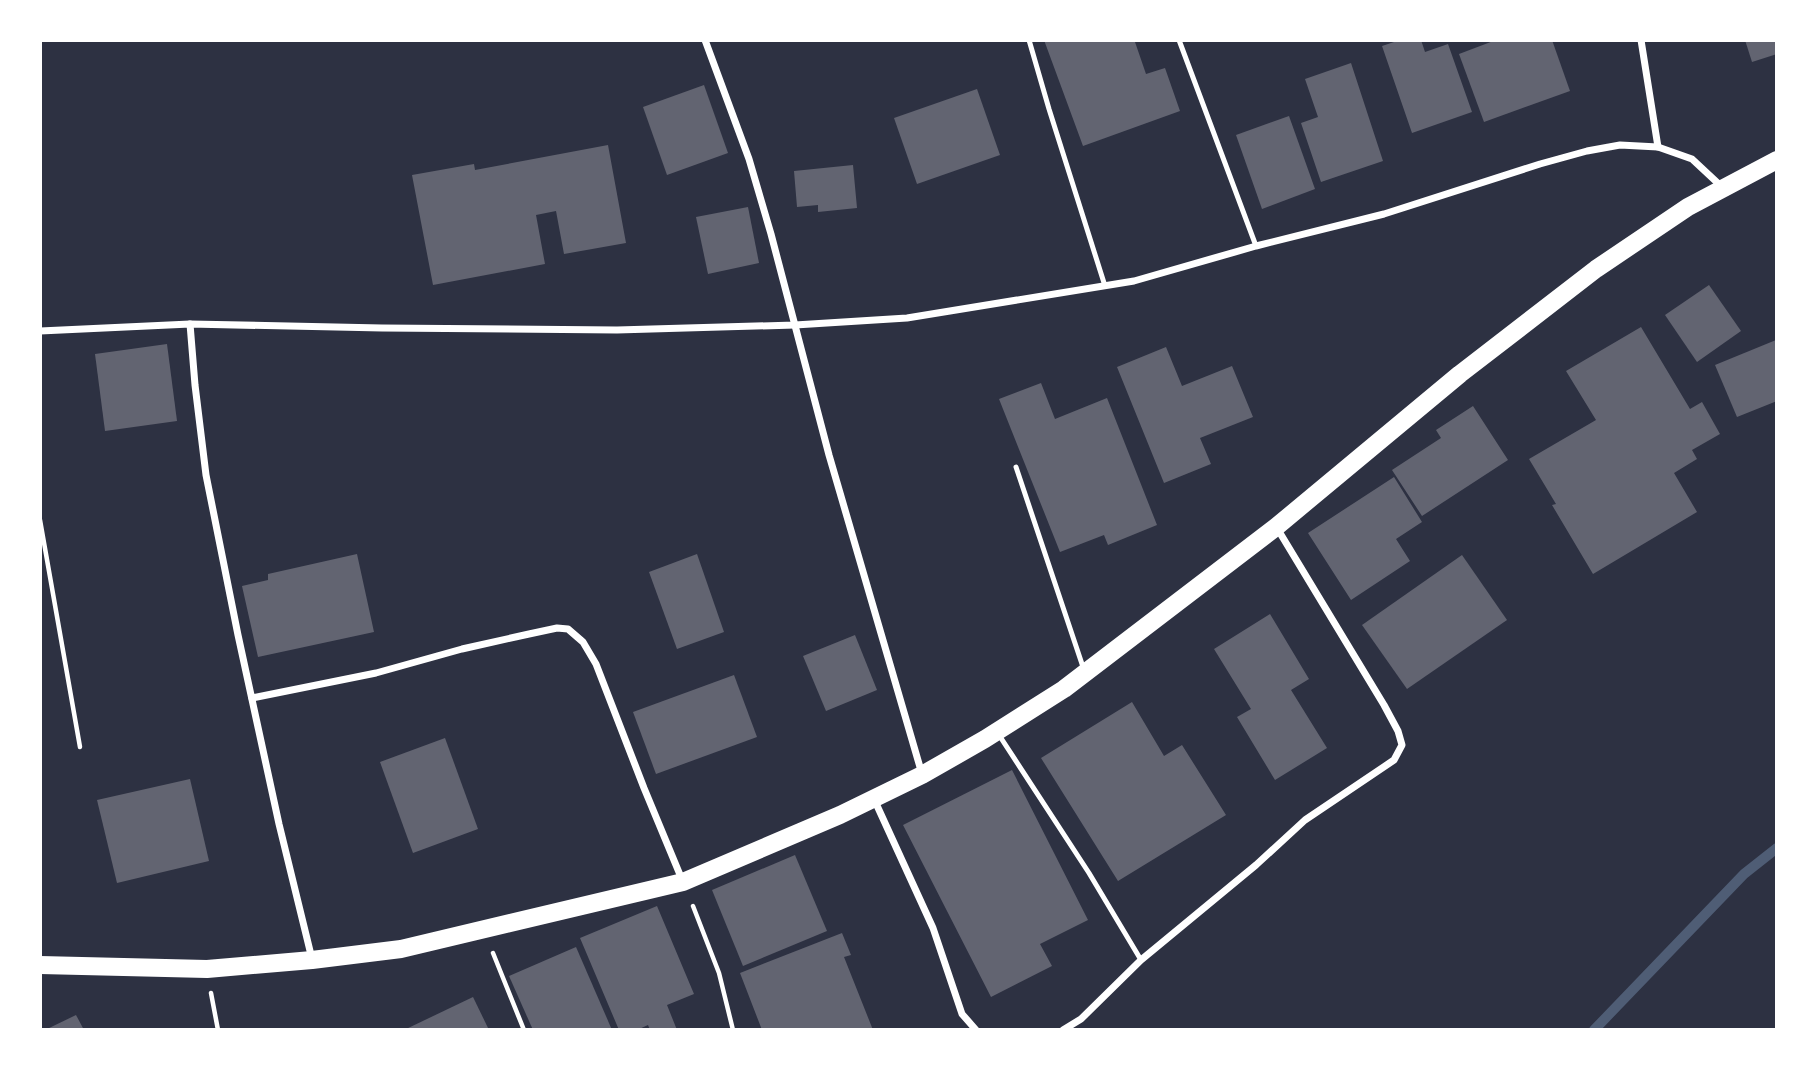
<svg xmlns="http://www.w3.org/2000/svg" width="1817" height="1070" font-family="'Playfair Display',serif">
<rect width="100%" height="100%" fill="#2d3142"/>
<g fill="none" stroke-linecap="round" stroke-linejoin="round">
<path stroke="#4f5d75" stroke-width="10" d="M1594,1030L1744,874L1777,848"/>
</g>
<g fill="#626471">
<path d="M1044,40H1139L1135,42L1146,74L1165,68L1180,111L1083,146Z"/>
<path d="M1400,40H1421L1425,52L1448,44L1472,112L1412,133L1382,46Z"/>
<path d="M1496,40H1552L1570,91L1484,122L1459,54Z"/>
<path d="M1745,40H1777V54L1752,62Z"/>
<path d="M1351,63L1383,161L1321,182L1301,123L1318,117L1305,79Z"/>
<path d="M704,85L728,153L667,175L643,107Z"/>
<path d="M977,89L1000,155L917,184L894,118Z"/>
<path d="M1289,116L1315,189L1262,209L1236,135Z"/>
<path d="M608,145L626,243L564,254L556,211L536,215L545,264L433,285L412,175L474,164L475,170Z"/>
<path d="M853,165L857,208L818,212V205L797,207L794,171Z"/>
<path d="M748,207L759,263L708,274L696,217Z"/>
<path d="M1709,285L1741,331L1697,362L1665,315Z"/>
<path d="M1641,327L1690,409L1702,402L1720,434L1692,450L1697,459L1674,473L1697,512L1593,574L1552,505L1556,504L1529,459L1596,420L1566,371Z"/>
<path d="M1776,340L1777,401L1737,417L1715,365Z"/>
<path d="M167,344L177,421L105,431L95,354Z"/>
<path d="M1166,347L1182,386L1232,366L1253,417L1200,438L1211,464L1164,483L1117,367Z"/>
<path d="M1041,383L1055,419L1107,398L1157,525L1108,545L1104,535L1060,552L999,399Z"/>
<path d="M1473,406L1508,460L1422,516L1392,470L1441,438L1436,430Z"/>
<path d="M1394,477L1422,522L1396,539L1410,561L1351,600L1308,533Z"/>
<path d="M357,554L374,632L258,657L242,586L268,580V574Z"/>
<path d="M697,554L724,632L677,649L649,572Z"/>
<path d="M1462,555L1507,620L1407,689L1362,625Z"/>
<path d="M1270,614L1309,679L1291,690L1327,748L1275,780L1237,717L1251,709L1214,649Z"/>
<path d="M855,635L877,690L826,711L803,656Z"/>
<path d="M734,675L757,737L656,774L633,712Z"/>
<path d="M1132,702L1164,756L1182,745L1226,815L1118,881L1041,758Z"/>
<path d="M445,738L478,829L413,853L380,762Z"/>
<path d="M1012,770L1088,920L1040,944L1052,966L991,997L903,825Z"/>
<path d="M190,779L209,861L117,883L97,800Z"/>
<path d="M795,855L827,931L743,966L712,890Z"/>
<path d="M657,906L694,994L667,1005L677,1030H650L648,1025L637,1030H619L580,938Z"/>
<path d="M842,933L851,955L844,957L873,1030H762L740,973Z"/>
<path d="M576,947L612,1030H533L509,976Z"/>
<path d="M473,997L489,1030H404Z"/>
<path d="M76,1015L84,1030H45Z"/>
</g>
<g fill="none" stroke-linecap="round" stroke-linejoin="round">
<g stroke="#fff" stroke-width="4.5">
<path d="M40,520L80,747"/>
<path d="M693,906L719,973L733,1030"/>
<path d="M493,953L524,1030"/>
<path d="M211,993L218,1030"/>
</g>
<g stroke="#fff" stroke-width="5">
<path d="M1029,40L1049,109L1105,286"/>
<path d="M1179,40L1256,246"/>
<path d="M1016,467L1084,670"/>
<path d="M999,735L1089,873L1141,960"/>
</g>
<g stroke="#fff" stroke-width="7">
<path d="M705,40L749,159L771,234L829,455L922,774"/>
<path d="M1641,40L1658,147"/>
<path d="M190,324L195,385L206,475L238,635L279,824L312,959"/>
<path d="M40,331L190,324L382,328L617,330L795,325L907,318L1134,281L1256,246L1384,214L1540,164L1587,151L1620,145L1658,147L1692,159L1722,187"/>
<path d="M252,698L376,673L462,649L529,634L557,628L568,629L583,642L596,664L644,788L683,882"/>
<path d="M874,799L933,928L962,1014L976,1030"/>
<path d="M1063,1030L1081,1019L1141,960L1256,865L1305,820L1394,760L1402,745L1398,731L1384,705L1277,528"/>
</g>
<path stroke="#fff" stroke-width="18" d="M40,965L207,969L312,960L401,949L683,882L840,815L922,775L985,739L1064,689L1276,527L1460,374L1596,269L1688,207L1777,160"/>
</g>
<rect width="1817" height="1070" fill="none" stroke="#ffffff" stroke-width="84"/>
</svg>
